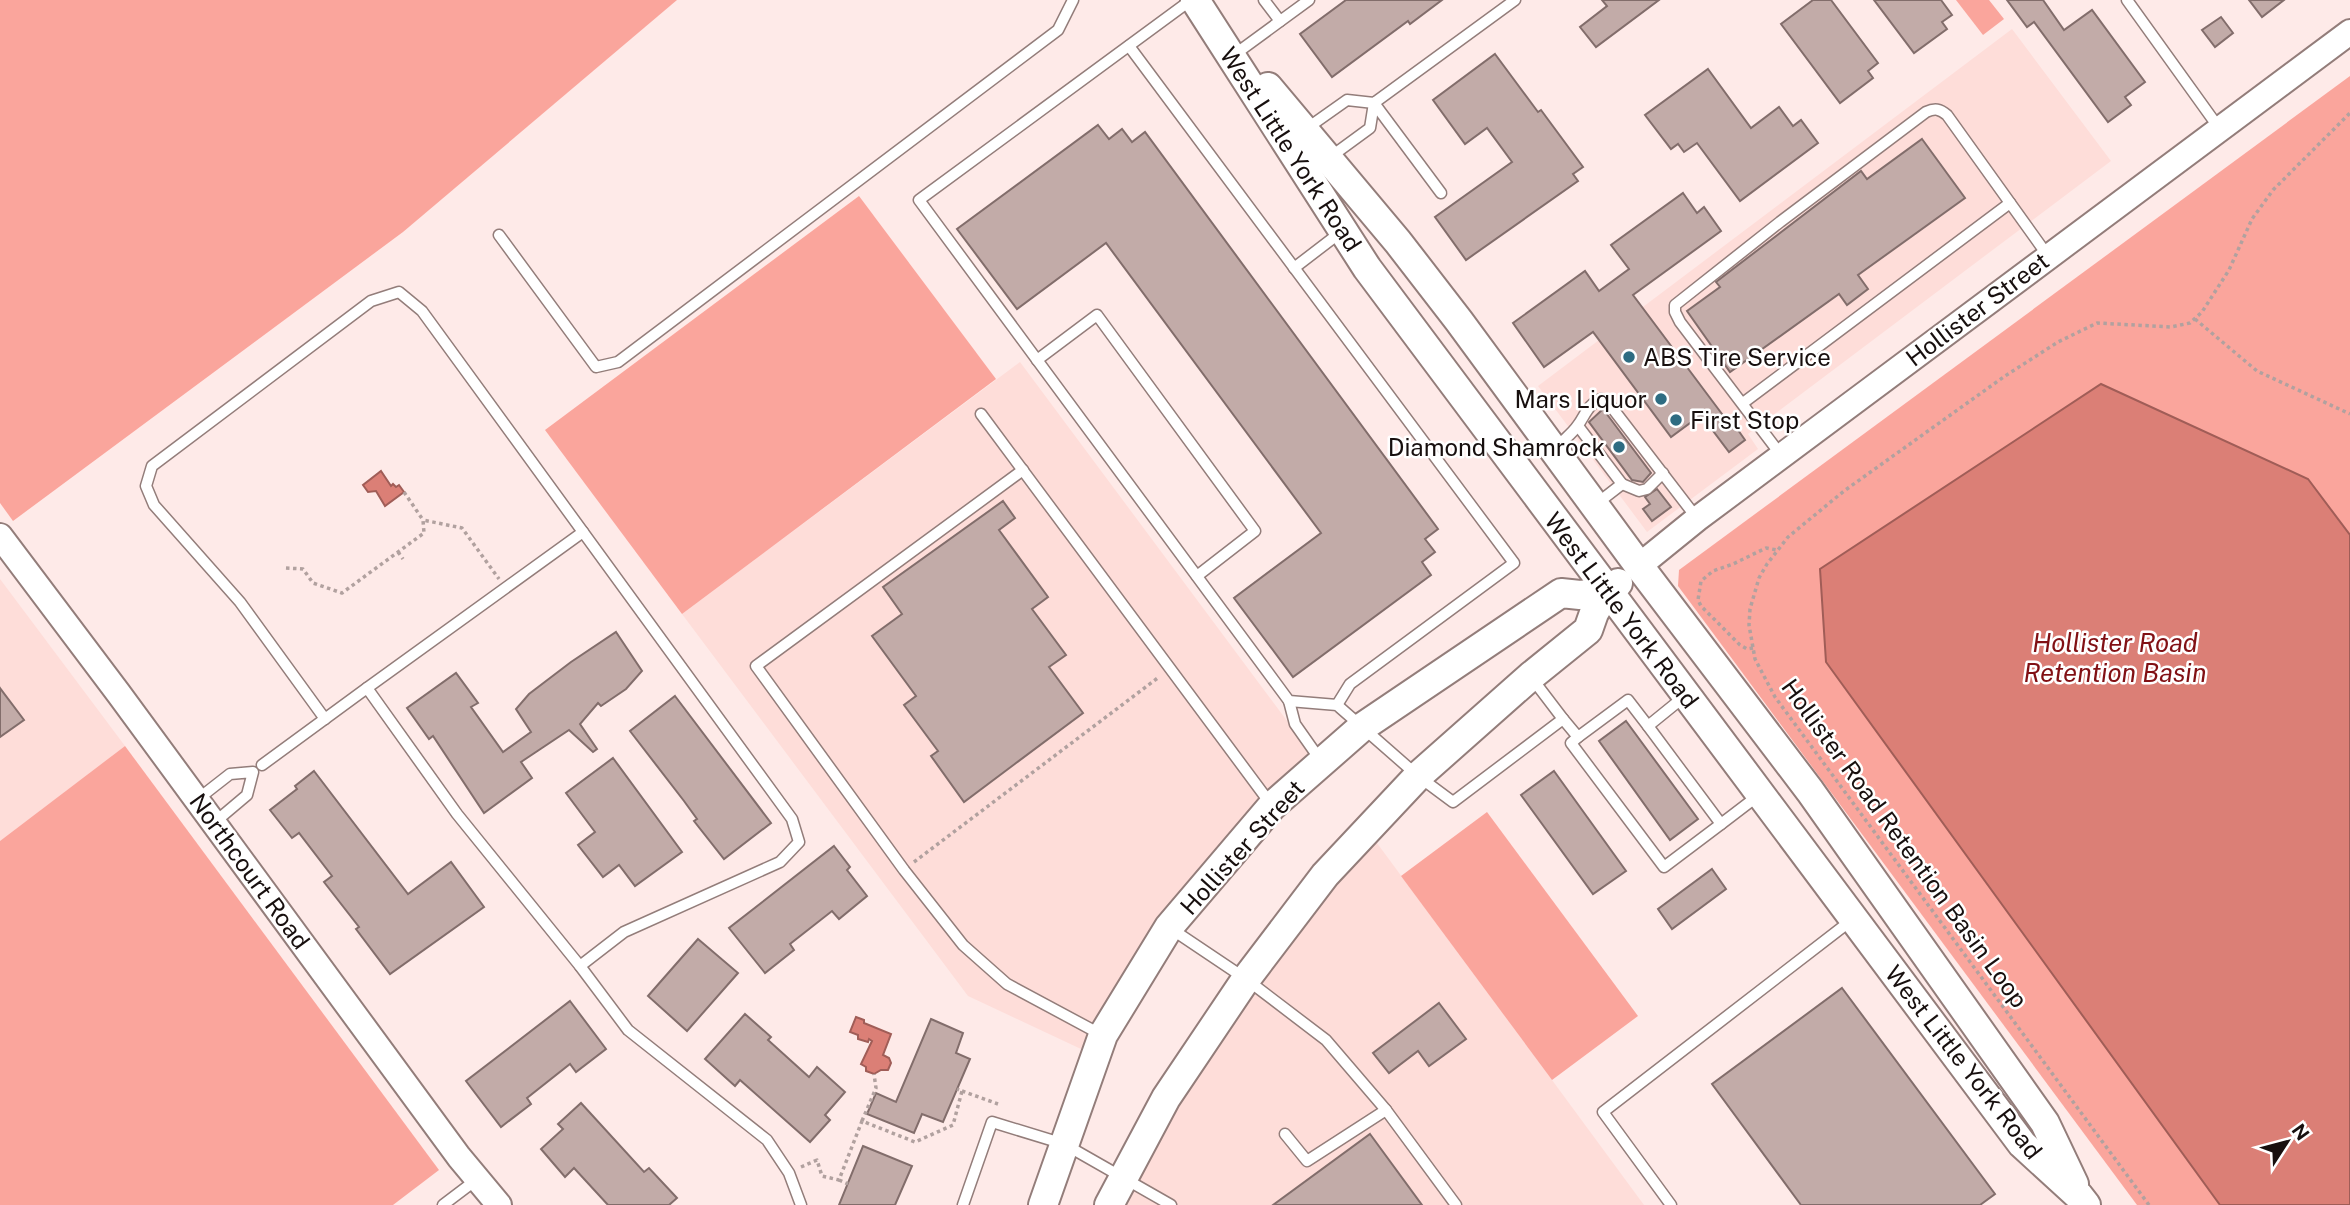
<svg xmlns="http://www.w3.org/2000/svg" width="2350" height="1205" font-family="'Public Sans',sans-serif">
<rect width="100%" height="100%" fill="#feeae8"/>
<g fill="#feddd9">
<path d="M2012,29L2111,161L1748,434L1758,449L1647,532L1538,386Z"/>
<path d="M1020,362L1308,749L1309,755L1307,760L1248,814L1180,890L1119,993L1081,1049L968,996L682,614Z"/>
<path d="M0,579L125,746L0,841Z"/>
<path d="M1374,839L1552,1080L1644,1205H1119L1171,1108L1270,961Z"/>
</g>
<g fill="#faa59c">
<path d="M0,0H677L403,232L13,521L0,503Z"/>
<path d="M1956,0H1989L2004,19L1983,35Z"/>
<path d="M2350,76V1205H2137L1678,586L1679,570Z"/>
<path d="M859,196L996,379L682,614L545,430Z"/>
<path d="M125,746L439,1170L393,1205H0V841Z"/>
<path d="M1487,812L1638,1016L1552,1080L1401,876Z"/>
</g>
<g fill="#db7f76" stroke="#a05d57" stroke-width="2">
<path d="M2101,384L2308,479L2350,535V1205H2220L1826,662L1820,569Z"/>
<path d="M381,471L391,486L393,484L396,487L399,485L404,492L385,506L376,491L368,492L363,485Z"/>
<path d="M856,1017L864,1020V1023L891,1034L883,1055L889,1058L891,1063L888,1070H881L874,1074L866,1071V1067L861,1064L872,1041L869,1039L868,1042L858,1039V1035L850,1032Z"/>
</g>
<g fill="#c2aba8" stroke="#826d6b" stroke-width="2">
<path d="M1346,0H1442L1410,24L1408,21L1332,77L1300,34Z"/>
<path d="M1602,0H1659L1596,47L1580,27L1607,6Z"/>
<path d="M1813,0H1831L1878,63L1868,71L1873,78L1840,103L1781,24Z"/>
<path d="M1874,0H1941L1952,15L1942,22L1947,29L1914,53Z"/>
<path d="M2007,0H2043L2064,30L2092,10L2145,82L2125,97L2131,105L2108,122L2034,22L2027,27Z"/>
<path d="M2249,0H2284L2262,17Z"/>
<path d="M2221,17L2233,33L2215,47L2202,30Z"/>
<path d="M1495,54L1538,112L1541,110L1583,167L1573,174L1578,181L1466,260L1435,217L1512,162L1487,128L1465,144L1433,100Z"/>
<path d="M1708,69L1751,128L1779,107L1793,126L1801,120L1818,143L1740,201L1697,143L1684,152L1678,144L1671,149L1645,115Z"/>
<path d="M1098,125L1109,139L1122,129L1132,142L1145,132L1438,529L1425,539L1435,552L1422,562L1431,575L1293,677L1234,598L1321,533L1106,243L1017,309L957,229Z"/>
<path d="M1922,139L1965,198L1858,275L1868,289L1847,305L1839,294L1730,372L1687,311L1720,287L1716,282L1861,171L1867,179Z"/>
<path d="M1683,193L1697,213L1704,207L1721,231L1633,295L1728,422L1731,420L1745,440L1729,452L1701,415L1671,437L1593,332L1544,367L1513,323L1585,271L1599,291L1629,269L1611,245Z"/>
<path d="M1603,409L1651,473L1643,482L1632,480L1589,422Z"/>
<path d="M1657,489L1671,507L1652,521L1643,509L1650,504L1645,497Z"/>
<path d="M1003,501L1015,518L999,530L1048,597L1032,609L1066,655L1049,667L1083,713L964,802L931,756L938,751L904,705L916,696L872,636L902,614L883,587Z"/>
<path d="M616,632L642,671L626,689L601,706L598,703L580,724L597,749L593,752L569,730L521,762L532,778L484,813L433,736L429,739L407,708L456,673L478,703L471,707L503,752L531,732L516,709L529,694L571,662Z"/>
<path d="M0,688L24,720L0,737Z"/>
<path d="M675,696L771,823L724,859L694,821L697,819L684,801L630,731Z"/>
<path d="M1626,721L1698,819L1670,840L1599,741Z"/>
<path d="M613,758L682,852L635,886L619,865L603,877L578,845L595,832L566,793Z"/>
<path d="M314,771L408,894L451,862L484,907L390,974L356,929L359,927L324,882L332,876L299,833L292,838L270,810L297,789L295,786Z"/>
<path d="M1554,771L1626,871L1593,894L1521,795Z"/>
<path d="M834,846L850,867L847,870L867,896L839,919L832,911L790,944L794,950L765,973L729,928Z"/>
<path d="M1712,869L1726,889L1672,929L1658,909Z"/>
<path d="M698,939L738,973L687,1031L648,996Z"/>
<path d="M1842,988L1995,1194L1980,1205H1801L1712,1084Z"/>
<path d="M570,1001L606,1049L576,1072L570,1064L527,1098L531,1104L501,1127L466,1081Z"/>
<path d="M1439,1003L1466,1039L1429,1066L1418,1051L1389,1073L1373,1053Z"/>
<path d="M745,1014L771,1037L768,1040L809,1077L817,1067L845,1092L825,1115L830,1120L810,1142L740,1080L735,1086L705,1059Z"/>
<path d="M931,1019L963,1033L956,1053L970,1059L943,1122L922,1114L914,1133L867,1114L876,1093L896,1102Z"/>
<path d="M581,1103L644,1172L649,1168L677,1198L669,1205H608L574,1168L565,1177L541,1149L563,1129L558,1124Z"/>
<path d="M1370,1134L1422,1205H1273Z"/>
<path d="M863,1146L912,1166L895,1205H839Z"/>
</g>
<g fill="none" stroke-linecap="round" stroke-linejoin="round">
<g stroke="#937d7a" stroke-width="13">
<g id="service">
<path d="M1191,0L919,200L1289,701L1337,705L1418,776L1453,802L1563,719L1531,677"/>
<path d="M1264,0L1280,21"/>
<path d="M2127,0L2219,128"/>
<path d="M1129,46L1514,563L1350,684L1337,705"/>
<path d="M1238,52L1309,0"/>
<path d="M1374,103L1441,193"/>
<path d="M1306,129L1347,100L1374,103L1515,0"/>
<path d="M1329,158L1370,128L1374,103"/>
<path d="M499,235L596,367L618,362L1058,30L1073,0"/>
<path d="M1294,268L1341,232"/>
<path d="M1037,360L1097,315L1255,531L1197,576"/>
<path d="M1743,403L2010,203"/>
<path d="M981,414L1270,803"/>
<path d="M1578,426L1622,484L1595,505"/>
<path d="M1557,447C1563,440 1573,433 1578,425C1586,414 1587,405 1601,399L1610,405L1696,517"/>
<path d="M1781,455L1680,322L1675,312V305L1780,222L1926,112C1935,108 1940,109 1947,115L2048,256"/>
<path d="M1023,470L756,666L904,870L963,945L1007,984L1102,1035"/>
<path d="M1622,484L1639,491L1647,489L1663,473"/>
<path d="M367,688L583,532"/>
<path d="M1685,696L1648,726L1721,824L1759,795"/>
<path d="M1289,701L1295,724L1321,761"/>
<path d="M325,719L240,602L154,505L146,486L152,466L371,301L399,292L422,311L792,819L799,842L780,862L624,932L580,966"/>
<path d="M1563,719L1578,737L1628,700L1648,726"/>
<path d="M1578,737L1571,743L1664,867L1721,824"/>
<path d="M262,765L367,688L457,814L580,966L628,1030L767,1140L789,1173L801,1205"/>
<path d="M198,799L230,774L253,772L247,795L215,822"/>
<path d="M1170,928L1246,979L1326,1040L1386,1110L1456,1205"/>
<path d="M1285,1134L1307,1161L1386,1110"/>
<path d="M443,1205L476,1180"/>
<path d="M963,1205L992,1122L1064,1144L1171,1205"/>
<path d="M1671,1205L1603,1112L1853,919"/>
</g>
</g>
<g stroke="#937d7a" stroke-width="28">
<g id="tertiary">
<path d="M0,536L119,694L459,1157L499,1205"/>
<path d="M1639,566L1697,519L2350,32"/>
</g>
</g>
<g stroke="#937d7a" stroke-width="32">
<g id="secondary">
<path d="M1195,0L1367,268L2022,1144L2079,1196L2086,1205"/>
<path d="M1268,87L1398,242L1459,321L1639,566L1810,791L2045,1123L2074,1184"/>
<path d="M1043,1205L1103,1035L1169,927L1272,806L1361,728L1561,593L1580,595L1607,591"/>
<path d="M1109,1205L1166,1098L1246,979L1325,875L1418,776L1531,676L1588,630L1594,613L1607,591L1618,583"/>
</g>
</g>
<g stroke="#b1a19f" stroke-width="3.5" stroke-dasharray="3.5 3.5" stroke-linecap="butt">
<path d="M2195,319L2257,371L2350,414"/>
<path d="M404,492L423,520"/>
<path d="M398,552L403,559"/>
<path d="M286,568L303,569L313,583L342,593L424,533L423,520L462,528L499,579"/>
<path d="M1753,648L1747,649L1740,645L1701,606L1698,600L1701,581L1713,571L1733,564L1766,548L1777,550"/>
<path d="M914,862L1159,677"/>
<path d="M962,1091L998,1104"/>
<path d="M862,1121L876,1088L874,1074"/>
<path d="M801,1167L817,1160L822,1176L839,1180L862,1121L915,1142L953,1125L962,1091L957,1089"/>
<path d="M839,1180L848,1184"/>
<path d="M2149,1205L1775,697L1755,659L1749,625L1750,609L1759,578L1767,564L1788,537L1844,491L2005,376L2058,342L2097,323L2171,327L2190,323L2202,312L2229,270L2252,219L2273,190L2350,113"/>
</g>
<use href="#service" stroke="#fff" stroke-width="10"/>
<use href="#tertiary" stroke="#fff" stroke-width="24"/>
<use href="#secondary" stroke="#fff" stroke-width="28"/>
</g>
<g fill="#2e6c82" stroke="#fff" stroke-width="2.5">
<circle cx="1629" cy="357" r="7"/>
<circle cx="1661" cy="399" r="7"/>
<circle cx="1676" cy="420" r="7"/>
<circle cx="1619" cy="447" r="7"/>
</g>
<g text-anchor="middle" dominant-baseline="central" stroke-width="5" stroke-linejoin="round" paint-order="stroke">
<g font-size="24" fill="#170f0e" stroke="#fff">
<text transform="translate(1291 149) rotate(57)">West Little York Road</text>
<text transform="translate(1977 309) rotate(-37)">Hollister Street</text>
<text transform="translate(1622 610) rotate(53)">West Little York Road</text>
<text transform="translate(1905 843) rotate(54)">Hollister Road Retention Basin Loop</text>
<text transform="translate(1242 847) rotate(-48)">Hollister Street</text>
<text transform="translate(250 871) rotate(54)">Northcourt Road</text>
<text transform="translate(1964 1062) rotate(52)">West Little York Road</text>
</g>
<g font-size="24" fill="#170f0e" stroke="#fff" text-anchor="start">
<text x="1643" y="357">ABS Tire Service</text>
<text x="1647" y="399" text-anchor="end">Mars Liquor</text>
<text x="1690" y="420">First Stop</text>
<text x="1605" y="447" text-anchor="end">Diamond Shamrock</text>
</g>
<g font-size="26" font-style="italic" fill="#811014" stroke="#fff">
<text x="2115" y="642">Hollister Road<tspan x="2115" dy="30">Retention Basin</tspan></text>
</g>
</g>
<g transform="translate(2287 1142) rotate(54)" stroke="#ffffff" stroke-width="5" paint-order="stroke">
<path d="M0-5L12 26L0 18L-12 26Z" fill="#170f0e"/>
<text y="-10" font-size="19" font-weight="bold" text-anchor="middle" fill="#170f0e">N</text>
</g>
</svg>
